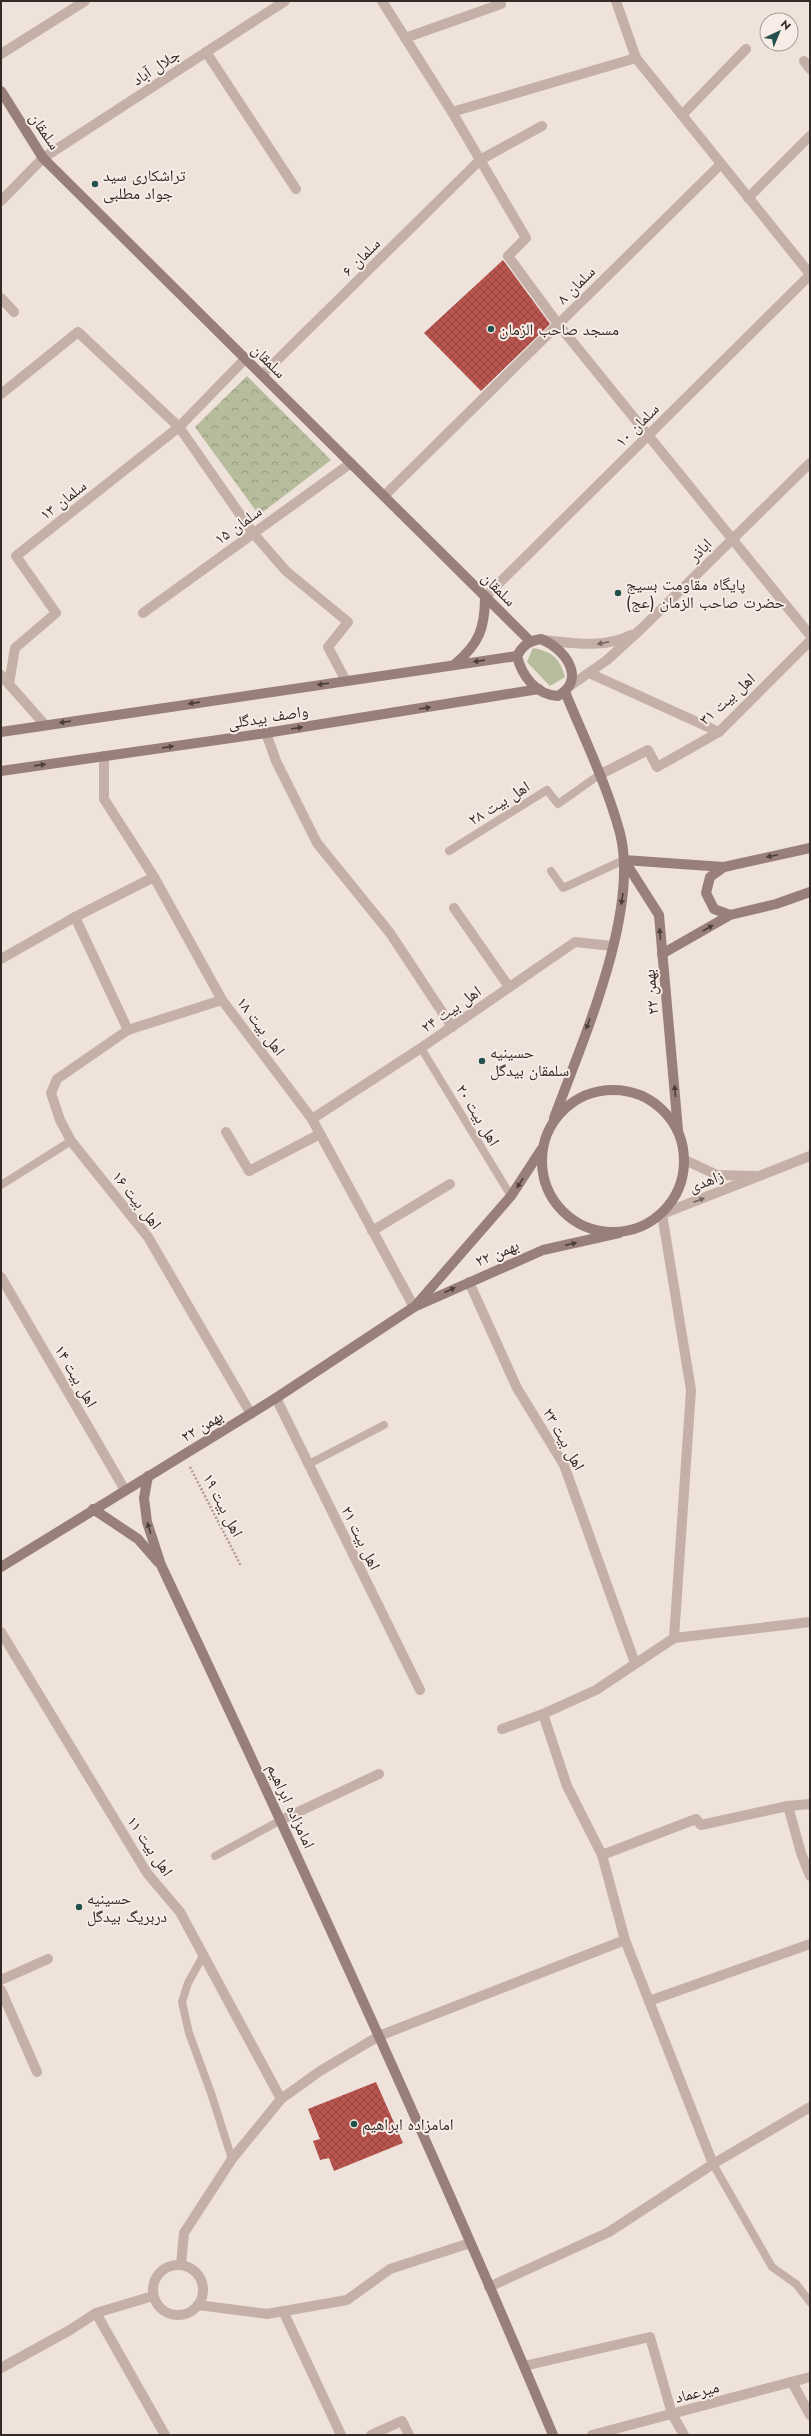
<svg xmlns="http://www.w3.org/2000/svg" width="811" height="2436" font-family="Jost,'Noto Naskh Arabic',sans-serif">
<defs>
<pattern id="forest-crowns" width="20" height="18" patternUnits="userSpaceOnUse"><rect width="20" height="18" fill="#b7bc9c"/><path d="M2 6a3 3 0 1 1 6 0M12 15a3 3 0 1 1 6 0" fill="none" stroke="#95997f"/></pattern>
<pattern id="building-cross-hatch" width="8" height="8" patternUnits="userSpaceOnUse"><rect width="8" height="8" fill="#b9554f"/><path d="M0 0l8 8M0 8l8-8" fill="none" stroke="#974642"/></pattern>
</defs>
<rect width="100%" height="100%" fill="#eee2db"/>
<path fill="#b7bc9c" d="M533,648C552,652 559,657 565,677L550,686L527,662Z"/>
<path fill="url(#forest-crowns)" d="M247,376L331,460L259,515L195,427Z"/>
<g fill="url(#building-cross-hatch)">
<path d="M503,260L550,324L481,391L424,333Z"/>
<path d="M376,2082L403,2143L334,2171L329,2158L320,2160L313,2141L320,2139L308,2109Z"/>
</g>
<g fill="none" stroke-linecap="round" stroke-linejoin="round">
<path stroke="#b19a93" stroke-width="2.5" stroke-dasharray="2 2" stroke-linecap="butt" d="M190,1467L241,1566"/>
<g stroke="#c5b0a8" stroke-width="8">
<path d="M449,851L547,790L558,804L599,775"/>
<path d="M551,871L563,888L624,860"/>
<path d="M421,1048L511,1196"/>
<path d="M1,1185L71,1141"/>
<path d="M309,1464L384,1425"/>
<path d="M215,1856L281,1820"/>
<path d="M203,1956L188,1983L182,2002L189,2033L211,2093L232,2159"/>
<path d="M713,2164L772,2267L796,2284L810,2302"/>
</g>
<g stroke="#c5b0a8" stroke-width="10">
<path d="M382,1L452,112L526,238L508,256L558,324L810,635"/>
<path d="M616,1L636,58"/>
<path d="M405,38L501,4"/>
<path d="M206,52L296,189"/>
<path d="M1,54L85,1"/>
<path d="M804,61L810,69"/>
<path d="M452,112L636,58L810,274"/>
<path d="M682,115L746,49"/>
<path d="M748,198L810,136"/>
<path d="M1,201L43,158L285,1"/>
<path d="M1,298L14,312"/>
<path d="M262,375L480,160L542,126"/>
<path d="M1,394L78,332L179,427L253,533L286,571L348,622L328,647L346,681"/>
<path d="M384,496L721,164"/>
<path d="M485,597L810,275"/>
<path d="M143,613L351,463"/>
<path d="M543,640C573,643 603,649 631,635"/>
<path d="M589,673L719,732"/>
<path d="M1,675L45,725"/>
<path d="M9,684L15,648L56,613L16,556L179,427L245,359"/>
<path d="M570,686L607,660L640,630L810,463"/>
<path d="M266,733L276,761L317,843L390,933L452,1027"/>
<path d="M104,756V799L154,877L222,1000L312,1119L414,1307"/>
<path d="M599,775L648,750L657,767L719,732L810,641"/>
<path d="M154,877L75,917L128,1030L222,1000"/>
<path d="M454,908L509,987"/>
<path d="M1,959L75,917"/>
<path d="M128,1030L57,1079L51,1093L60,1120L71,1141L148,1237L251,1414"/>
<path d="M312,1119L421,1048L575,942L612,946"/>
<path d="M226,1132L249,1171L320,1134"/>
<path d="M685,1160L717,1175L755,1176"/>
<path d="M372,1231L450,1184"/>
<path d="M1,1277L125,1490"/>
<path d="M469,1282L517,1388L564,1465L635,1663"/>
<path d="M276,1398L420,1690"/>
<path d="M1,1632L147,1873L180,1912L281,2099"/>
<path d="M674,1638L691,1390L662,1214L810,1156"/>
<path d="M543,1714L567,1786L602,1855L625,1940L713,2164"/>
<path d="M502,1729L543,1714L596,1690L674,1638L810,1622"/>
<path d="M810,1804L788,1806L801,1853L810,1876"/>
<path d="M281,1820L379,1774"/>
<path d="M602,1855L696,1819L701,1825L788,1806"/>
<path d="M1,1980L48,1959"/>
<path d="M1,1990L37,2072"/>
<path d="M649,2001L810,1944"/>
<path d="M181,2265L184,2233L232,2159L281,2099L320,2071L379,2036L625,1940"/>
<circle cx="178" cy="2290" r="25"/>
<path d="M489,2287L609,2232L713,2164L810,2107"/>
<path d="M198,2305L267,2314L347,2300L390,2269L470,2243"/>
<path d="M283,2311L341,2435"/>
<path d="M96,2313L165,2435"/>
<path d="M524,2366L650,2337L672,2414L684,2435"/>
<path d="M1,2368L70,2330L96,2313L153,2296"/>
<path d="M792,2382L810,2415"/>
<path d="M371,2435L402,2421L409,2435"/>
<path d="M592,2435L810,2377"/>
</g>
<g stroke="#987f7a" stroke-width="10">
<path d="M1,91L43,158L530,641"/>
<path d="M541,639C564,648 588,679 558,696C536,695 522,676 517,656C523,645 529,641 541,639Z"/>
<path d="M455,664C479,644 485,628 485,597"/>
<path d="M1,732L517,656"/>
<path d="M1,771L266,733L539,689"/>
<path d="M624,860L659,915L678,1130"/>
<path d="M624,860L724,867L810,848"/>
<path d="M724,867L710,877L706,893L714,909L730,915"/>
<path d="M662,954L730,915L776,904L810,892"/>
<circle cx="613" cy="1161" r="71"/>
<path d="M554,1118C582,1042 640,912 620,833C607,785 584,738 565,692"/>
<path d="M417,1304L511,1196L541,1150"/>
<path d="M148,1476L144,1498L147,1522L161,1565C297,1853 430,2142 553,2435"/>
<path d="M93,1509L138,1539L158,1562"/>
<path d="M1,1567L276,1398L414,1307L543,1250L619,1233"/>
</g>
</g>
<defs><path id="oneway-solid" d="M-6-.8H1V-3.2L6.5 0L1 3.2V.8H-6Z"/></defs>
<g fill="#756661">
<use href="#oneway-solid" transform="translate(603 643) rotate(168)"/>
<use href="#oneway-solid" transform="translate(699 1200) rotate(-21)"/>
</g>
<g fill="#4c3e3c">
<use href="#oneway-solid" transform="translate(479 661) rotate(172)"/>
<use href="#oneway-solid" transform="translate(323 684) rotate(172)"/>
<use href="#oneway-solid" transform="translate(194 703) rotate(172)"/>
<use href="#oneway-solid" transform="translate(425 708) rotate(-9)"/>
<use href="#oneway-solid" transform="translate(65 722) rotate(172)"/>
<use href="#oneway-solid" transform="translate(297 728) rotate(-9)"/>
<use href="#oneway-solid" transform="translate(168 747) rotate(-8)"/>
<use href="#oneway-solid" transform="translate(40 765) rotate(-8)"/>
<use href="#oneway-solid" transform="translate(772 856) rotate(168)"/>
<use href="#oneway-solid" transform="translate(622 899) rotate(99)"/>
<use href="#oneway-solid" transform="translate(708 928) rotate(-30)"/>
<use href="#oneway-solid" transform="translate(660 934) rotate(-95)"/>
<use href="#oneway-solid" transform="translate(588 1024) rotate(110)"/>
<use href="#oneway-solid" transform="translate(675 1091) rotate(-95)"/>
<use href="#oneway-solid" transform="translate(520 1183) rotate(123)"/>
<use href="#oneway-solid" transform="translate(571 1244) rotate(-13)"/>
<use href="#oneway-solid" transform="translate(450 1290) rotate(-24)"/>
<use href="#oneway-solid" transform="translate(149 1528) rotate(-107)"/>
</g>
<g fill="#22504a" stroke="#f7ece6" stroke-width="1.5">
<circle cx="95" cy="184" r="4"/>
<circle cx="491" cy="329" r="4"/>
<circle cx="618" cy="593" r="4"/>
<circle cx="482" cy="1061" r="4"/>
<circle cx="79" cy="1907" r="4"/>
<circle cx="354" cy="2124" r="4"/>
</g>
<g text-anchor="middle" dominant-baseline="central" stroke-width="4" stroke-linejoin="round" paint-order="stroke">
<g font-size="16" fill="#332927" stroke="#f7ece6">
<text transform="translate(156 67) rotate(-33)">جلال آباد</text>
<text transform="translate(45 131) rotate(56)">سلمقان</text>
<text transform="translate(361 257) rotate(-45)">سلمان ۶</text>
<text transform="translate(576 285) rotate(-45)">سلمان ۸</text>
<text transform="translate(269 361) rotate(45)">سلمقان</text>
<text transform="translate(637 425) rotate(-45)">سلمان ۱۰</text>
<text transform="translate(63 500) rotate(-38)">سلمان ۱۳</text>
<text transform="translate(238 525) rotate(-36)">سلمان ۱۵</text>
<text transform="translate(700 550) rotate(-45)">اباذر</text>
<text transform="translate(499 589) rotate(45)">سلمقان</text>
<text transform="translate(727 699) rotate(-42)">اهل بیت ۳۱</text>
<text transform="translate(268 717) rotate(-9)">واصف بیدگلی</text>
<text transform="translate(499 803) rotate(-32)">اهل بیت ۲۸</text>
<text transform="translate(651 992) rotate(-95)">۲۲ بهمن</text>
<text transform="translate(451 1009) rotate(-35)">اهل بیت ۲۴</text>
<text transform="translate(261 1026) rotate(53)">اهل بیت ۱۸</text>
<text transform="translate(478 1115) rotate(59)">اهل بیت ۲۰</text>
<text transform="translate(706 1181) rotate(-21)">زاهدی</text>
<text transform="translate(137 1200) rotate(52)">اهل بیت ۱۶</text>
<text transform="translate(497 1253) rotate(-23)">۲۲ بهمن</text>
<text transform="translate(76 1376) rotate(60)">اهل بیت ۱۴</text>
<text transform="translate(202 1426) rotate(-31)">۲۲ بهمن</text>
<text transform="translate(564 1439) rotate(61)">اهل بیت ۲۳</text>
<text transform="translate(223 1505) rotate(63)">اهل بیت ۱۹</text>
<text transform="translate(361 1538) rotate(64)">اهل بیت ۲۱</text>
<text transform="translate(291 1806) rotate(65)">امامزاده ابراهیم</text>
<text transform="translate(150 1846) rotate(56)">اهل بیت ۱۱</text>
<text transform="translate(697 2392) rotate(-15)">میرعماد</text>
</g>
<g font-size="16" fill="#332927" stroke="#f7ece6" text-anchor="start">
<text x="103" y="175">تراشکاری سید<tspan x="103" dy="18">جواد مطلبی</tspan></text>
<text x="499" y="329">مسجد صاحب الزمان</text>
<text x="626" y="584">پایگاه مقاومت بسیج<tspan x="626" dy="18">حضرت صاحب الزمان (عج)</tspan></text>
<text x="490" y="1052">حسینیه<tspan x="490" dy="18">سلمقان بیدگل</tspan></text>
<text x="87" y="1898">حسینیه<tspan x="87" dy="18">دربریگ بیدگل</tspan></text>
<text x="362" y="2124">امامزاده ابراهیم</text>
</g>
</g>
<rect width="811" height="2436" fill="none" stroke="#332927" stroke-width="4"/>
<g transform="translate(779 32) rotate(44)"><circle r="19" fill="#f7ece6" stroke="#a99e9a"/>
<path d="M0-3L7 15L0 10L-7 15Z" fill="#22504a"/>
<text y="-6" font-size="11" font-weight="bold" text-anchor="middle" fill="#332927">N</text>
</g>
</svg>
